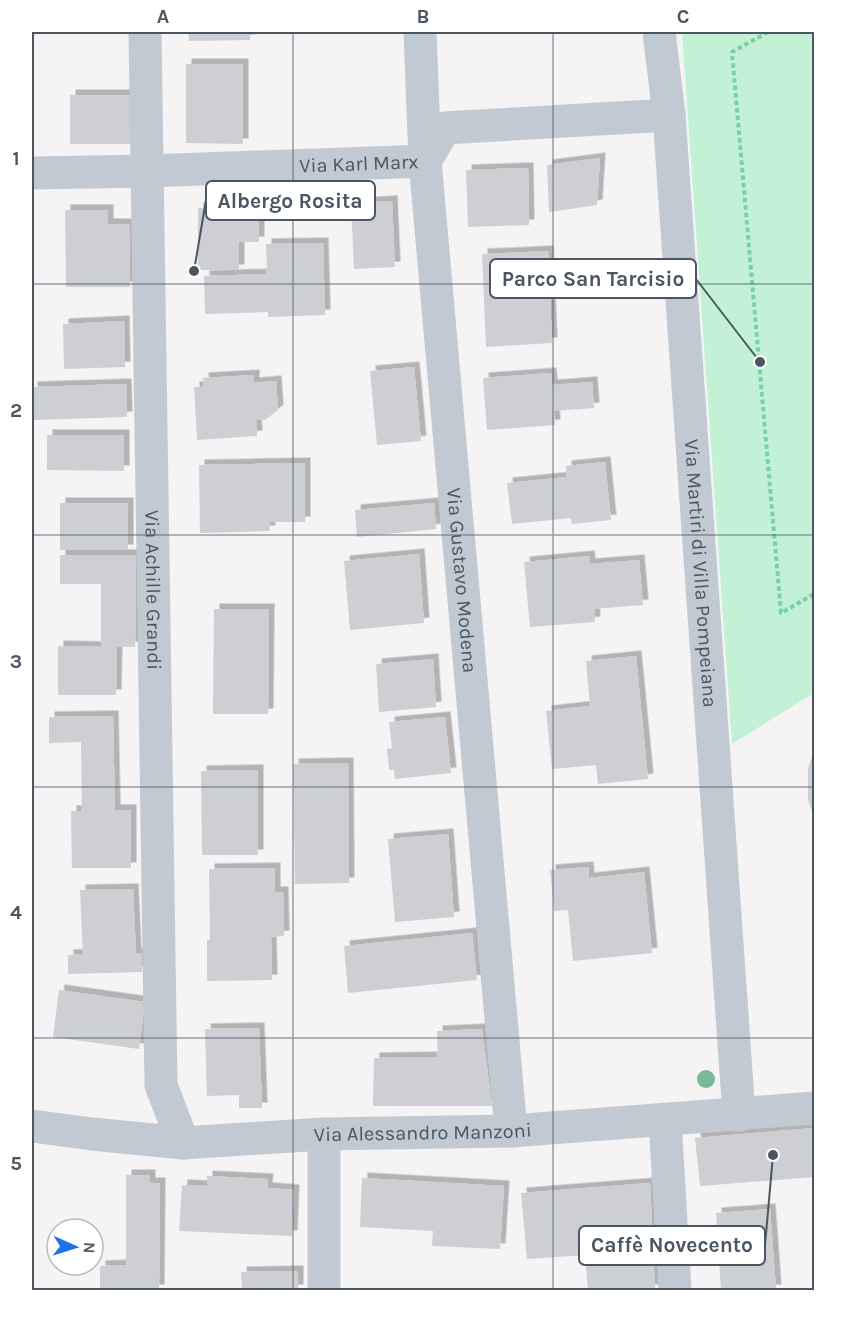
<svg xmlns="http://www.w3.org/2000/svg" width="846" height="1322" viewBox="0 0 846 1322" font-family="Karla,sans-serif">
<defs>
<filter id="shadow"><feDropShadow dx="5.5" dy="-5.5" stdDeviation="0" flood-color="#0004"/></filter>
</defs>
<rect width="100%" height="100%" fill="#f5f3f3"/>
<path fill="#c3f1d5" d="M682,32H814V693L732,744Z"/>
<path fill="#cdcfd5" filter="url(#shadow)" d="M188,32H250V40L189,41Z
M186,64H243V144L186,143Z
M70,95H132V144H70Z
M600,158L597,205L549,212L547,165Z
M528,168L529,225L468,227L466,170Z
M392,201L395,267L354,269L351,203Z
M198,208H259V242H239V270H198Z
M65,210H108V224H129L130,287H66Z
M323,243L325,315L268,317V312L205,314L204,276L267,274L266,244Z
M548,251L552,343L486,347L482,254Z
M124,321L125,367L64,369L63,324Z
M414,367L421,441L377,445L370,371Z
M551,373L552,385L592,382L594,408L554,411L555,425L487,430L483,378Z
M254,375V383L276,381L278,410L265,420L256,419L257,436L197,440L194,387H204L203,378Z
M126,384L127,417L32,420V387Z
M47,435H124V471L47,470Z
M605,462L611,520L572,524L571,518L512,524L507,483L567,477L566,466Z
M305,463V522H269L270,531L200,533L199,465Z
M60,503H128V550H60Z
M434,503L436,529L357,537L355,510Z
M419,554L424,623L350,630L344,561Z
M60,555H136L135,647H117L116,695H58V646L101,647V584H60Z
M589,556L590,564L639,560L643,605L594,609L595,622L530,627L524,562Z
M214,609H269L268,714H213Z
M636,656L648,779L598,784L596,765L552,769L546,711L590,706L586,661Z
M433,659L436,707L379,712L376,664Z
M113,716L115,810H131V868H72L71,811H82L81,742L49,743V717Z
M445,717L451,773L395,779L394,770H389L387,749L392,748L389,722Z
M814,751V817L808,800V769Z
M348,763L349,883L295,884L293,764Z
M258,770V855H202L201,771Z
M448,834L454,917L395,922L388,839Z
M588,867L589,878L644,872L652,953L573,961L568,910L554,911L550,870Z
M275,868V892H283L284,936L271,937L272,980L207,981V940H210L209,869Z
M133,889L136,954L141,953L142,972L68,974V955L83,954L80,890Z
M472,933L477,980L348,993L344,946Z
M59,990L145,1002L139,1049L53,1037Z
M259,1028L262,1108H239V1095L207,1096L205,1029Z
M482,1029L492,1106H373L374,1058L438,1057L437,1031Z
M814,1128V1177L700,1186L695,1138Z
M126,1175H150V1183H160L159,1290H100V1266L126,1265Z
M207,1176L268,1179L267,1188L294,1190L292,1236L179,1231L182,1185L207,1186Z
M362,1178L504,1186L500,1249L432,1246L433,1231L360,1227Z
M650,1183L655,1290H588L585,1255L527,1259L521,1193Z
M770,1209L776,1290H721L716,1213Z
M298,1271V1290H242L241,1272Z"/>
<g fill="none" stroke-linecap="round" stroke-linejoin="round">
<path stroke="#7ad0a6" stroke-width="4" stroke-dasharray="4.5 3" stroke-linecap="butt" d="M768,32L732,52L781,613L814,594"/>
<g stroke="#c1cad2" stroke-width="33">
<path id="s1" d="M145,32L161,1085L183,1143"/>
<path id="s2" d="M420,32L425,161L511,1131"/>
<path id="s3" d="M659,32L669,115L739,1115"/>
<path id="s4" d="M32,173L147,171L425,161L445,128L669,115"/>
<path d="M665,1120L675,1290"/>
<path id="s5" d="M32,1126L92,1134L183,1143L324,1134L511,1131L814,1108"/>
<path d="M324,1290V1134"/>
</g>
</g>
<circle fill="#7bb799" cx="706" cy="1079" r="9"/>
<path fill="none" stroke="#4a5661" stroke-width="1.5" stroke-opacity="0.55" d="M293,32V1290M553,32V1290M32,284H814M32,535H814M32,787H814M32,1038H814"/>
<g text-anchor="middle" stroke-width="6" stroke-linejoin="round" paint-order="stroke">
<g font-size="20" fill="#4a5661" stroke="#fff">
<text dy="7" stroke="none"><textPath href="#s4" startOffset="327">Via Karl Marx</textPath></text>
<text dy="7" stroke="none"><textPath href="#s3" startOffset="543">Via Martiri di Villa Pompeiana</textPath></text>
<text dy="7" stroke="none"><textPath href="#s2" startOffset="550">Via Gustavo Modena</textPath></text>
<text dy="7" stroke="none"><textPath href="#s1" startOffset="558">Via Achille Grandi</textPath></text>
<text dy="7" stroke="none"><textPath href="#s5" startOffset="392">Via Alessandro Manzoni</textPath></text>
</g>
</g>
<path fill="none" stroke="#4a5661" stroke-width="2" d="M194 271L206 200M760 362L696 279M773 1155L765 1245"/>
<g fill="#4a5661" stroke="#fff" stroke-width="2">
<circle cx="194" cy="271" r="6"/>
<circle cx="760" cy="362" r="6"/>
<circle cx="773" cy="1155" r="6"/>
</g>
<g fill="#fff" stroke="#4a5661" stroke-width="2">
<rect x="206" y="181" width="169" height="39" rx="6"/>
<rect x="490" y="259" width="206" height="39" rx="6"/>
<rect x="579" y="1226" width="186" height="39" rx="6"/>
</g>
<g font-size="21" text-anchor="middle" font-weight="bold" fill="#4a5661">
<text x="290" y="208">Albergo Rosita</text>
<text x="593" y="286">Parco San Tarcisio</text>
<text x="672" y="1252">Caffè Novecento</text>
</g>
<rect width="846" height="1322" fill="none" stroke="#ffffff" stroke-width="66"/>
<g transform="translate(75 1247) rotate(93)"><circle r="28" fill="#ffffff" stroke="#b7bbc0" stroke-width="1.5"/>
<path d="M0-4.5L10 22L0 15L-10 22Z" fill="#1a73e8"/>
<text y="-9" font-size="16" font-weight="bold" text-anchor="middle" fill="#4a5661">N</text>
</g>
<rect x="33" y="33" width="780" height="1256" fill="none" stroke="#4a5661" stroke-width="2"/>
<g font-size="20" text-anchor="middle" font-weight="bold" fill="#4a5661">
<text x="163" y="23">A</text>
<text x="423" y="23">B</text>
<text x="683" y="23">C</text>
<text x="16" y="165">1</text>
<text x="16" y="417">2</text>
<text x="16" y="668">3</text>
<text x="16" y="919">4</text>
<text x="16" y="1170">5</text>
</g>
</svg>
